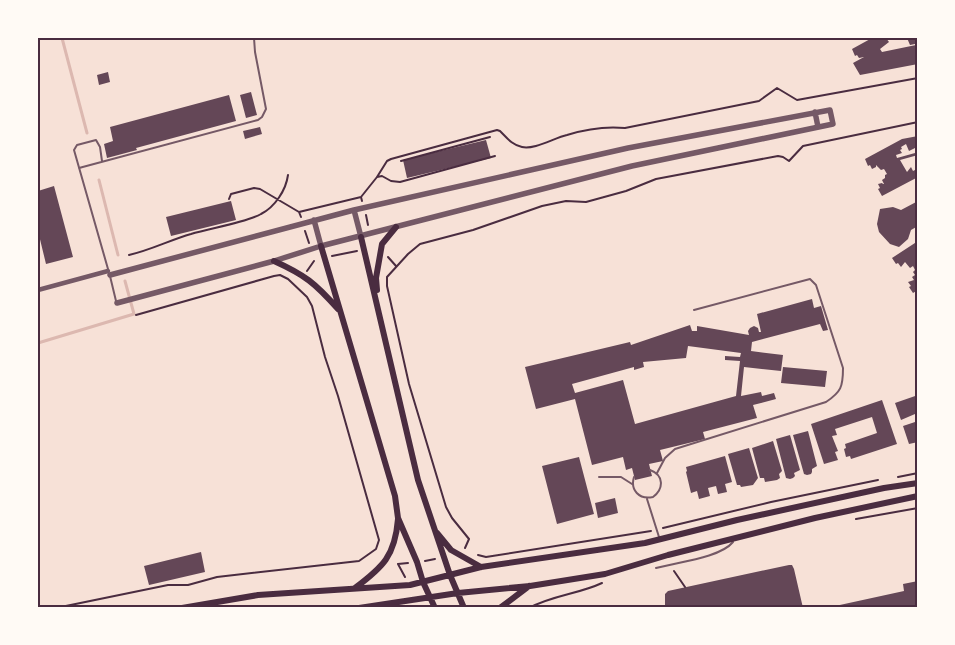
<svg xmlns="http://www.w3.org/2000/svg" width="955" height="645" viewBox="0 0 955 645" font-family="Commissioner,sans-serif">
<rect width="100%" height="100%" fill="#f7e1d7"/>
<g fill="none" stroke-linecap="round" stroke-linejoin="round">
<path stroke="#dcb8b0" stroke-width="3" d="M62,38L87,133
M99,180L118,255
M38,343L134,314L125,281"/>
</g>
<path fill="#644757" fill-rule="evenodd" d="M872,38H886L889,42L880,49L882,52L916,45L915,44L910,45L907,38H918V64L860,75L853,63L864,57L859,58L857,55L855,56L852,49Z
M108,72L110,82L99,85L97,75Z
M251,92L257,115L246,118L240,95Z
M229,95L236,121L136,148L137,150L107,158L104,144L113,141L110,127Z
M260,127L262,134L245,139L243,131Z
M918,136V155L900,160L907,172L911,167L913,171L915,170L918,177L882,196L878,189L880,188L878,184L882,183L883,184H884L882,180L885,178V175L887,174L884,169L881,170L876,165V167L872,169L870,165L868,166L865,159L902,139ZM906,144L909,151L915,148V153L897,158L896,155L902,153L900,150L902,149L901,147Z
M486,140L491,158L407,178L403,160Z
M54,186L73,257L46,264L38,231V191Z
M231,201L236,220L171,236L166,217Z
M918,201V226L911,230L908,239L899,247L890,244L879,232L877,224L880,209L893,207L901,210Z
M918,241V290L913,293L909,287L911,286L908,282L914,280L912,277L915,275L913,272L915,270L913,266L910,268L905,262L901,267L898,263L896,264L892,258Z
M812,299L814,308L821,306L828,330L823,331L820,324L752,342L751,351L783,355L781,371L744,367L741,396L761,392L762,396L774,393L776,399L753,405L757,418L703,432L705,439L660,450L663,461L649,464L652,476L635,480L632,468L626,470L623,457L592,465L575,399L536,409L525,367L630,342L631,345L690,325L692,331H697V326L749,335L748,331L750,328L754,326L758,328L759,332H761L757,314ZM688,346L741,353L740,357L725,356V360L740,361L736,396L635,424L623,380L575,393L572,384L634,367V370L644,367L643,362L686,358Z
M783,367L827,371L825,387L781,383Z
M918,395V419L915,414L901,420L895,403Z
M882,400L897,444L851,459L850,456L846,457L844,449L846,448L845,444L877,433L872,417L835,429L837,435L832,436L838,451L835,452L838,460L824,464L811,424Z
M918,421V442L909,444L903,426Z
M808,431L817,466L812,469V472L811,474L807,475L804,474L793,435Z
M790,435L800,470L794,473L795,476L793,478L790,479L786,478L776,439Z
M773,441L782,471L779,474L780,478L777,480L765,482L764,478H760L752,448Z
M749,448L758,478L753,485L741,487L740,485H737L728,454Z
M725,456L732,482L725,484L727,492L718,494L716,486L708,488L710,496L699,499L697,491L691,493L686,472L687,471L686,467Z
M579,457L594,514L557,524L542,466Z
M615,498L618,513L598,518L595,503Z
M201,552L205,572L149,585L144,566Z
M789,565H792L794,569L803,608H665V594L668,591Z
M918,581V608H826L904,591L903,584Z"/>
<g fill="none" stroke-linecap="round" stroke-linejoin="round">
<path stroke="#4a2c40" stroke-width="2" d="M401,161L490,137
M377,177L382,176L391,181L400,182L495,156
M361,197L377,177L387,161L391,159L497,130L500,131C507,138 512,145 522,147C534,150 554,138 567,135C586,129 604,126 625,128L759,101L777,88L797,100L918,78
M229,199L231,194L254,188L260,189L299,212
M366,215L368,225
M301,217L299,212L361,197L362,201
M305,231L309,243
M129,255C151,250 170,240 191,234C210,228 245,223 261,214C275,207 286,190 288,175
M332,256L357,251
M388,257L396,266
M307,271L314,261
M898,477L918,473
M856,519L918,508
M663,528L771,502L878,480
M465,548L469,539L452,518L446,507L409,384L387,286V277L408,254L420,244L473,230L542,206L566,201L586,202L626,191L656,179L778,156L783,157L789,161L803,146L918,122
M478,555L486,557L651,531
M425,561L435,559
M674,571L685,587
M405,577L398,564L408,563
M56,608L168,585H188L217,577L359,561L376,549L379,540L338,396L325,357L312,306L307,297L288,279L280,275L274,276L136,315
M529,608C553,595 579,594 602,583"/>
<path stroke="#755966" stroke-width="2" d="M102,161L100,147L96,140L77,145L74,150L108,269
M79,168L258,120L262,117L266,109L255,52L254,38
M110,276L116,301
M657,473L665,458L675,449L826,402C841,392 843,387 843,368L816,285L810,279L694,310
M599,477H621L632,484
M634,477C630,490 639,500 653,497C664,489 664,475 650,470
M647,499L659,537
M656,568C677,562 720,558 733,542"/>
<path stroke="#755966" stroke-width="4.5" d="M38,290L108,271"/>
<path stroke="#755966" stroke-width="5.5" d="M815,112L818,127
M354,210L361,237
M314,220L321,246
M110,275L354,210L628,148L830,110L833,124L632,166L321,246L274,261L117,303"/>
<path stroke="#4a2c40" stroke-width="6" d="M361,237L418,480L450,575L464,608
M321,246L395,496L398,518L417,562L423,582L435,608
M274,261C305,275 315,283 338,309
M377,290L376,278L382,244L396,227
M437,533L451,550L481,567
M355,588C383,567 395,556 398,519
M182,608L258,595L410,585L481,567L645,543L737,520L884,488L918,483
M359,608L458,593L530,586L605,574L668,555L815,518L918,496
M500,608L529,586"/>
</g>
<rect width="955" height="645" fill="none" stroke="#fffaf5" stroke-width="78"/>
<rect x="39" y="39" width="877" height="567" fill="none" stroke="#4a2c40" stroke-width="2"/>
</svg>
